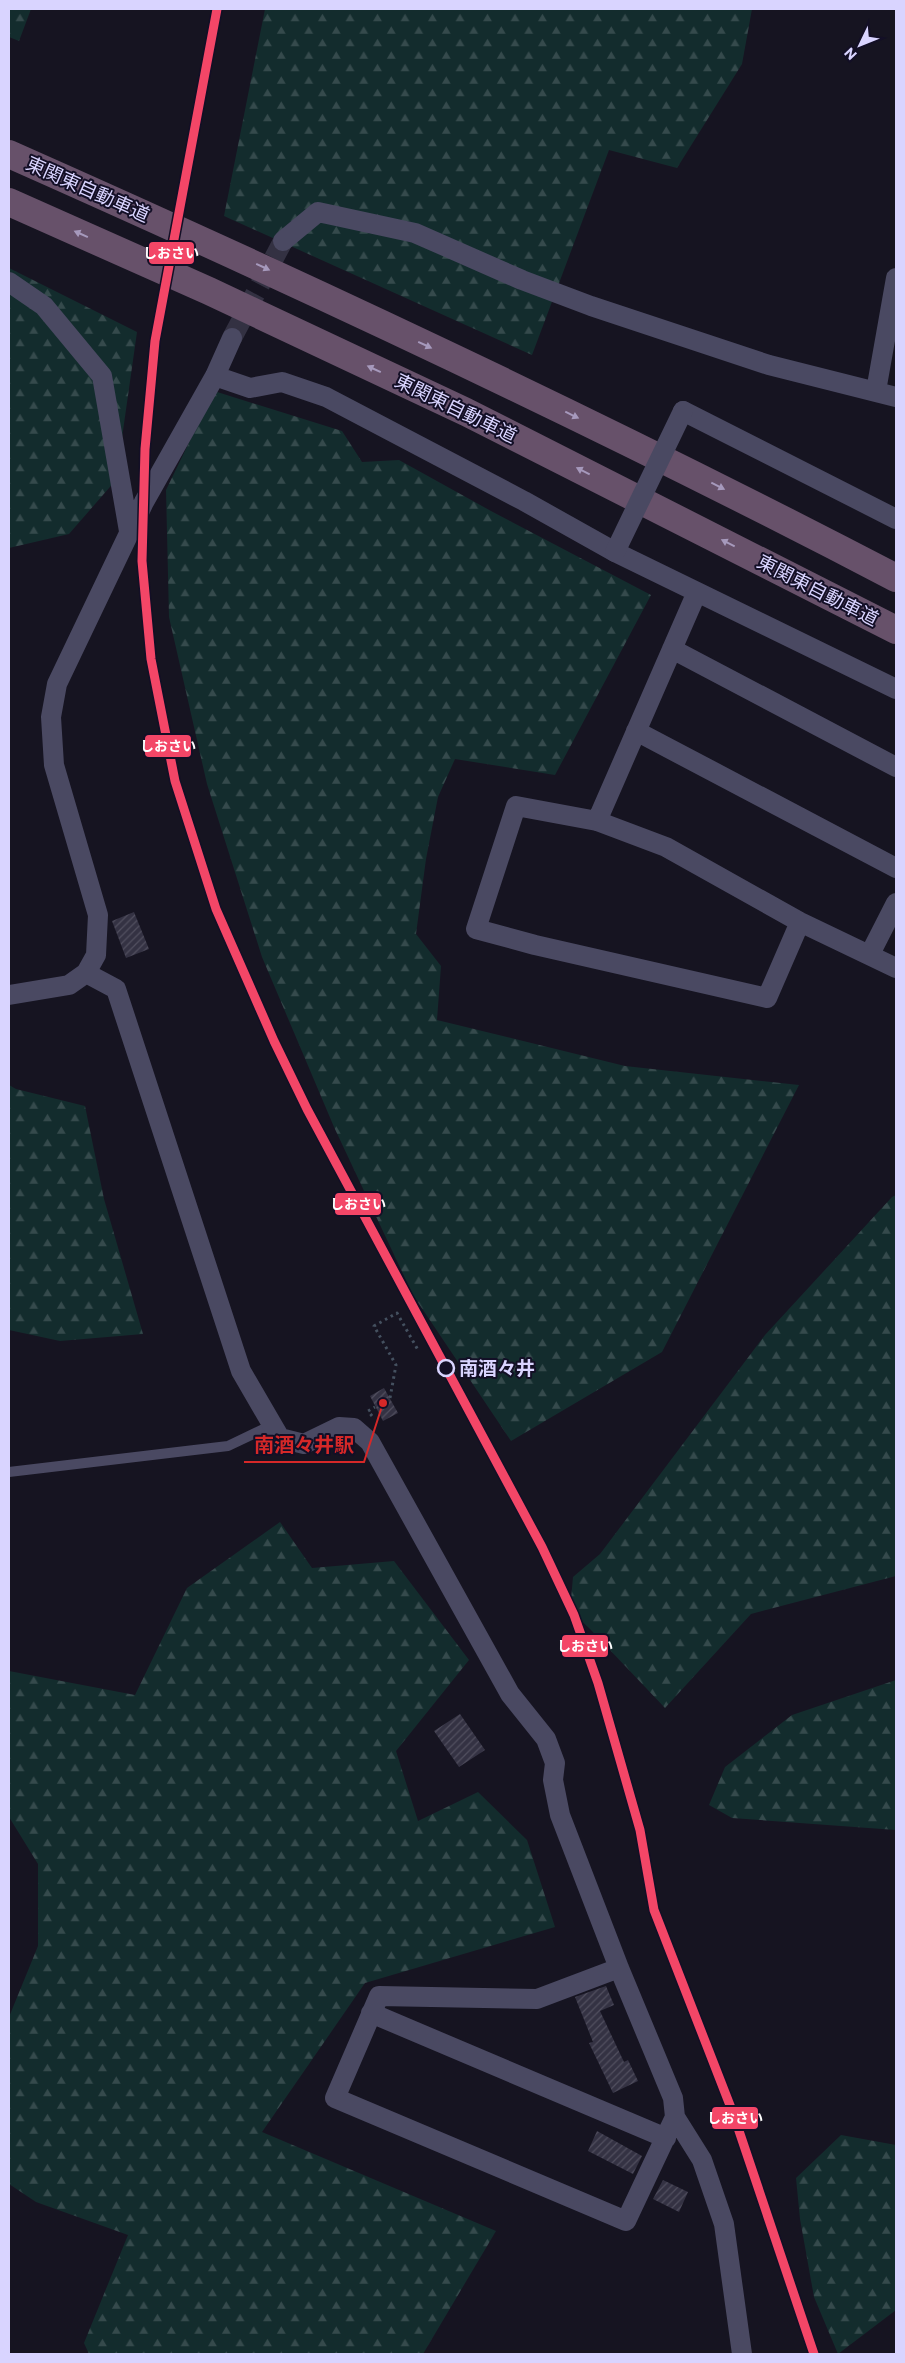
<svg xmlns="http://www.w3.org/2000/svg" width="905" height="2363" viewBox="0 0 905 2363" font-family="Commissioner,'Noto Sans JP',sans-serif">
<defs>
<pattern id="forest-firs" width="22" height="20" patternUnits="userSpaceOnUse" patternTransform="scale(1.25)"><rect width="22" height="20" fill="#132c2d"/><path d="M5 1l3.5 6h-7zM16 11l3.5 6h-7z" fill="#354a4c"/></pattern>
<pattern id="building-hatch" width="6" height="6" patternUnits="userSpaceOnUse" patternTransform="scale(1.25)"><rect width="6" height="6" fill="#343243"/><path d="M-1 1l2-2M0 6l6-6M5 7l2-2" fill="none" stroke="#514f5f"/></pattern>
</defs>
<rect width="100%" height="100%" fill="#161421"/>
<path fill="url(#forest-firs)" d="M9,9H31L19,41L9,37Z
M265,9H752L742,64L677,168L609,150L532,355L224,216Z
M9,268L137,332L116,480L69,534L9,548Z
M214,391L342,431L362,462L399,460L491,511L651,595L555,775L455,759L438,797L426,859L416,934L441,966L437,1020L625,1066L799,1085L662,1352L511,1441L413,1295L334,1127L262,957L207,784L169,617L166,490Z
M9,1085L16,1089L85,1106L104,1199L143,1334L60,1341L9,1330Z
M896,1195V1576L751,1614L665,1708L590,1629L570,1610L573,1577L600,1554L765,1335L892,1197Z
M280,1522L312,1568L394,1561L469,1660L396,1751L418,1821L478,1792L527,1840L555,1927L365,1983L262,2132L496,2231L423,2354H89L84,2343L128,2235L36,2202L9,2184V2017L38,1946V1864L9,1817V1671L135,1695L187,1588Z
M896,1680V1830L732,1818L709,1805L725,1767L792,1715Z
M841,2135L896,2145V2310L838,2354L814,2297L800,2219L796,2178Z"/>
<path fill="url(#building-hatch)" d="M134,912L149,949L126,958L112,921Z
M384,1388L398,1413L383,1421L370,1396Z
M460,1714L485,1750L459,1767L434,1731Z
M606,1986L614,2005L600,2011L624,2062L628,2060L638,2081L613,2093L589,2043L593,2042L575,1997Z
M597,2131L642,2156L633,2174L588,2151Z
M663,2180L688,2192L679,2212L653,2199Z"/>
<g fill="none" stroke-linecap="round" stroke-linejoin="round">
<path stroke="#333142" stroke-width="20" stroke-dasharray="20 10" stroke-linecap="butt" d="M232,338L283,241"/>
<path stroke="#44505f" stroke-width="3" stroke-dasharray="2.5 4" stroke-linecap="butt" d="M390,1398L396,1365L374,1326L397,1313L418,1350
M372,1416L368,1411L375,1407"/>
<path stroke="#4a4962" stroke-width="10" d="M9,1472L228,1446L272,1425"/>
<path stroke="#4a4962" stroke-width="20" d="M283,241L318,212L415,233L522,280L591,306L769,365L896,397
M9,282L44,306L102,376L129,531
M215,376L250,388L282,382L326,397L524,501L615,552L896,689
M876,391L896,278
M683,411L896,519
M672,649L896,767
M636,731L896,868
M597,821L697,592
M800,922L767,998L535,945L476,929L516,806L597,821L666,847L800,922L896,968
M870,954L896,903
M86,973L116,989L241,1371L280,1438L304,1444L339,1427L354,1428L370,1442L510,1694L546,1739L555,1763L553,1780L560,1815L619,1968L673,2098L675,2117L702,2160L724,2224L742,2354
M9,995L69,985L86,973L96,955L98,915L54,765L51,717L57,684L144,502L215,376L232,338
M619,1968L537,1999L379,1996L335,2098L626,2221L675,2117
M371,2013L666,2138"/>
<path stroke="#67516a" stroke-width="28" d="M9,154C309,287 605,426 896,578
M9,202L209,291L466,412L896,630"/>
<path stroke="#4a4962" stroke-width="20" d="M615,552L683,411"/>
<g stroke="#130f26" stroke-width="12">
<path id="rail-1" d="M217,9L155,341L145,449L142,561L151,659L175,781L216,909L274,1041L307,1109L542,1547L574,1615L598,1683L640,1830L654,1910L733,2113L814,2354"/>
</g>
<use href="#rail-1" stroke="#f34667" stroke-width="9"/>
</g>
<defs><path id="oneway-solid" d="M-6-.8H1V-3.2L6.5 0L1 3.2V.8H-6Z" transform="scale(1.25)"/></defs>
<g fill="#a699bc">
<use href="#oneway-solid" transform="translate(81 234) rotate(-156)"/>
<use href="#oneway-solid" transform="translate(263 267) rotate(25)"/>
<use href="#oneway-solid" transform="translate(425 345) rotate(25)"/>
<use href="#oneway-solid" transform="translate(374 369) rotate(-155)"/>
<use href="#oneway-solid" transform="translate(572 415) rotate(26)"/>
<use href="#oneway-solid" transform="translate(583 471) rotate(-153)"/>
<use href="#oneway-solid" transform="translate(718 486) rotate(27)"/>
<use href="#oneway-solid" transform="translate(728 543) rotate(-153)"/>
</g>
<circle fill="#130f26" stroke="#d9d4ff" stroke-width="2.5" cx="446" cy="1368" r="8"/>
<g text-anchor="middle" stroke-width="4" stroke-linejoin="round" paint-order="stroke">
<g font-size="19" fill="#d9d4ff" stroke="#130f26">
<text transform="translate(88 189) rotate(24)" y="7">東関東自動車道</text>
<text transform="translate(456 408) rotate(26)" y="7">東関東自動車道</text>
<text transform="translate(818 590) rotate(27)" y="7">東関東自動車道</text>
</g>
<g font-size="19" font-weight="bold" fill="#d9d4ff" stroke="#130f26" text-anchor="start">
<text x="459" y="1375">南酒々井</text>
</g>
</g>
<path fill="none" stroke="#d62828" stroke-width="2" d="M383 1403L364 1462H244"/>
<circle fill="#d62828" stroke="#130f26" stroke-width="2" cx="383" cy="1403" r="5"/>
<g font-size="20" text-anchor="middle" font-weight="bold" fill="#d62828" stroke="#130f26" stroke-width="4" stroke-linejoin="round" paint-order="stroke">
<text x="304" y="1452">南酒々井駅</text>
</g>
<g stroke="#130f26" stroke-width="2">
<rect x="148" y="241" width="47" height="24" rx="5" fill="#f34667"/>
<rect x="144" y="734" width="48" height="24" rx="5" fill="#f34667"/>
<rect x="334" y="1192" width="48" height="24" rx="5" fill="#f34667"/>
<rect x="561" y="1634" width="48" height="24" rx="5" fill="#f34667"/>
<rect x="711" y="2106" width="48" height="24" rx="5" fill="#f34667"/>
</g>
<g font-size="14" text-anchor="middle" font-weight="bold" fill="#fff">
<text x="171" y="258">しおさい</text>
<text x="168" y="751">しおさい</text>
<text x="358" y="1209">しおさい</text>
<text x="585" y="1651">しおさい</text>
<text x="735" y="2123">しおさい</text>
</g>
<rect width="905" height="2363" fill="none" stroke="#d9d4ff" stroke-width="20"/>
<g transform="translate(860 45) rotate(227)" stroke="#130f26" stroke-width="4" paint-order="stroke">
<path d="M0-4L9 19L0 12L-9 19Z" fill="#d9d4ff"/>
<text y="-8" font-size="14" font-weight="bold" text-anchor="middle" fill="#d9d4ff">N</text>
</g>
</svg>
